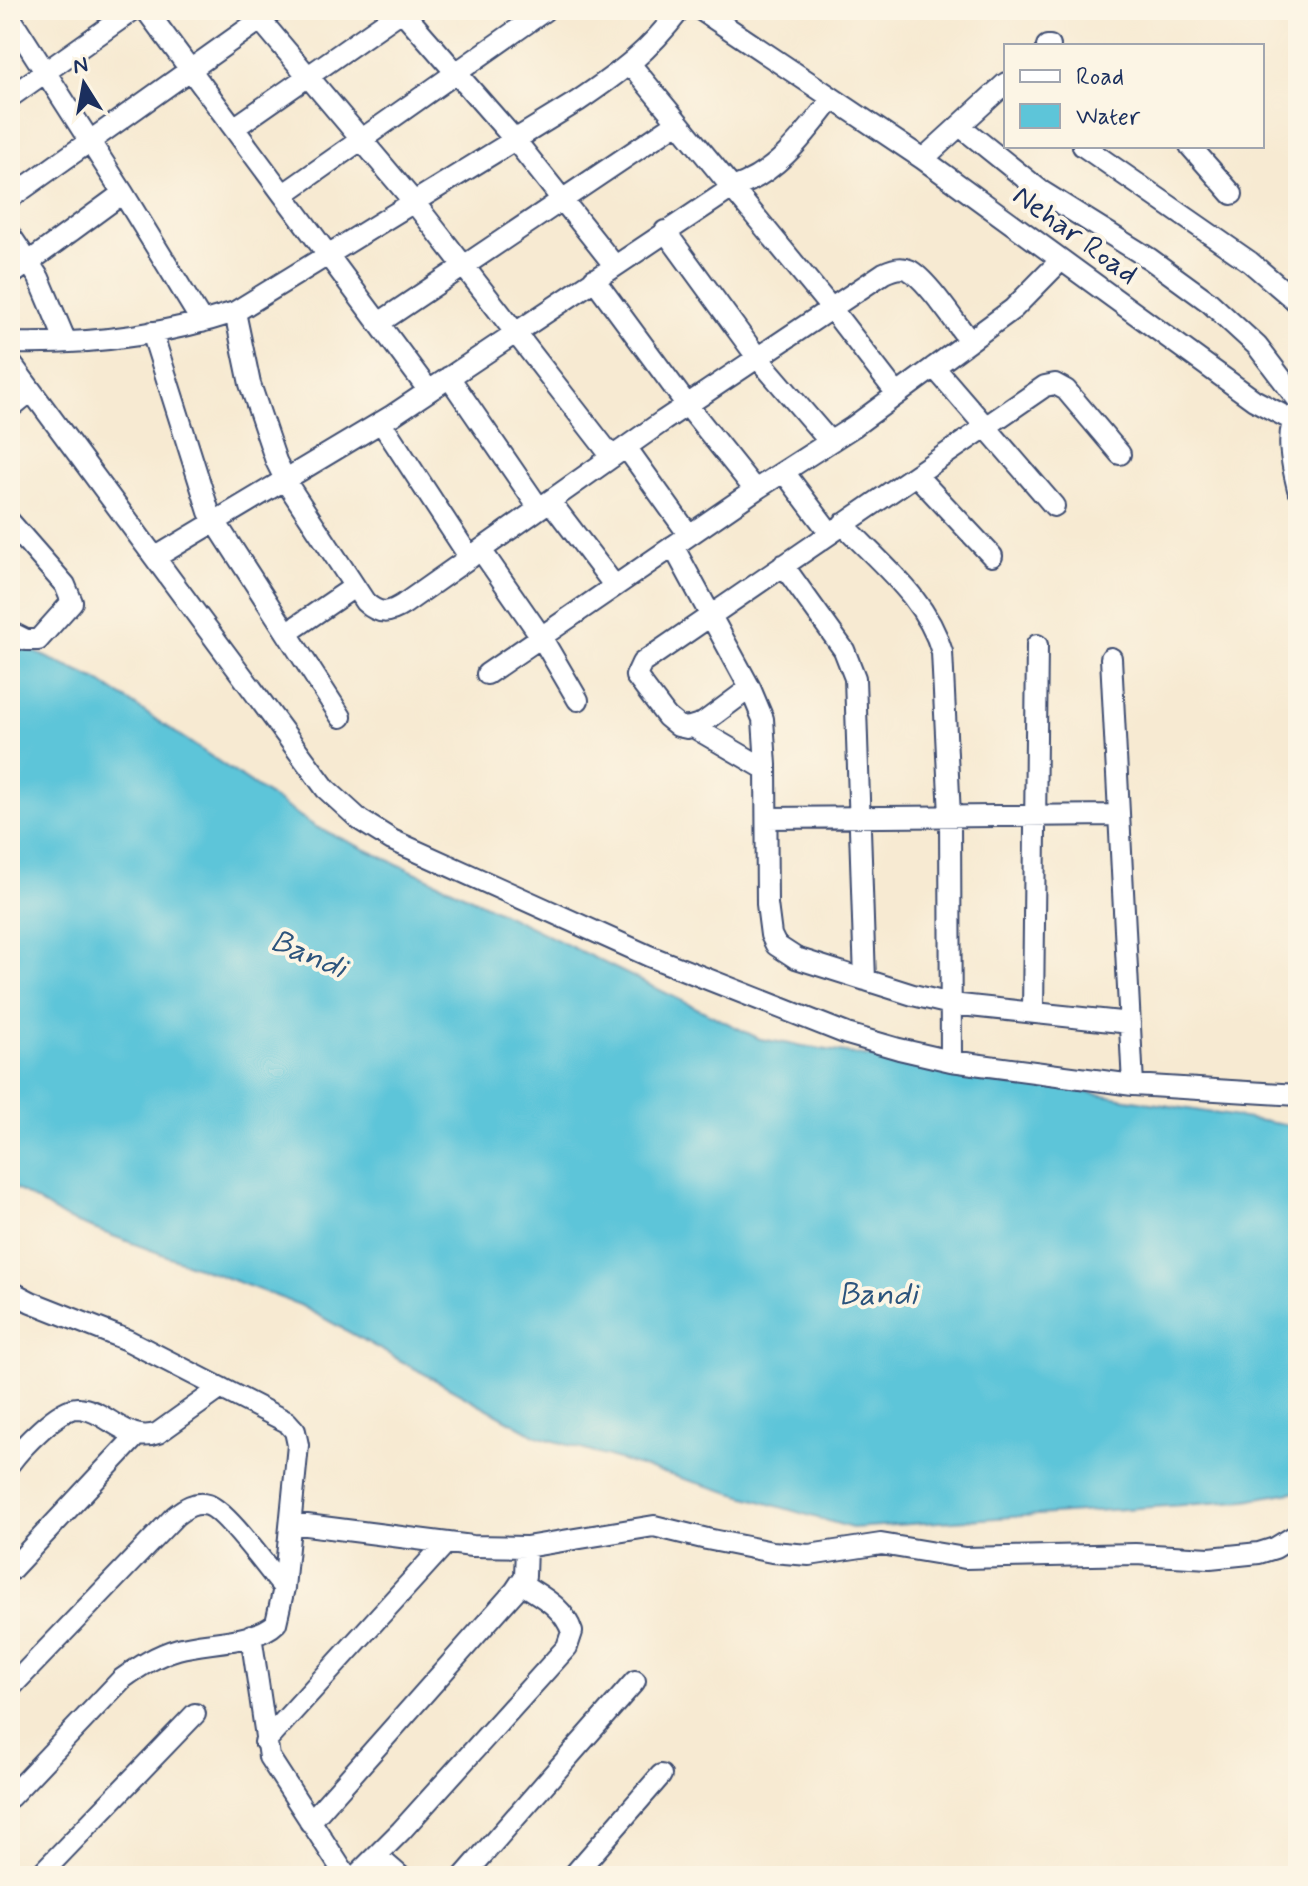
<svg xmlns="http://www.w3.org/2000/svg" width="1308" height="1886" viewBox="0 0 1308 1886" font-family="Mynerve,sans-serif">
<rect width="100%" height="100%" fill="#fcf5e5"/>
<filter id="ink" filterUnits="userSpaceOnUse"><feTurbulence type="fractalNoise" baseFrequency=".0125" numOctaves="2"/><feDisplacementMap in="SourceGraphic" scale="16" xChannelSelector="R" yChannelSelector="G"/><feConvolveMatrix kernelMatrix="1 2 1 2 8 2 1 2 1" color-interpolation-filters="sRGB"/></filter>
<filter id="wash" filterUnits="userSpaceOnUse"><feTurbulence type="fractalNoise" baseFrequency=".006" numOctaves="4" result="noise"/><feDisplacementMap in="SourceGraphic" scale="32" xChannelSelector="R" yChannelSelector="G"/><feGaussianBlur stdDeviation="1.8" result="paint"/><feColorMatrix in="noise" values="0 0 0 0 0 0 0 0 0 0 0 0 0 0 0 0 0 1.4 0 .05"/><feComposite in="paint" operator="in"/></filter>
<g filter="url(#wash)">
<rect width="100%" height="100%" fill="#f7ead2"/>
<path fill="#5dc5d9" stroke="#3c7a9c" stroke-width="2" d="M10,641L97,680L316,827L463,894L760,1039L1298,1127V1491L1240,1501L852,1528L537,1436L300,1305L67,1219L10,1185Z"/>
</g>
<g filter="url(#ink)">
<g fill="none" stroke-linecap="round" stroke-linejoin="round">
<g stroke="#3c4b6f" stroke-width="24">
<path id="minor" d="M146,10L429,391
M252,10L414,202L612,457
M701,10L923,159L1254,400L1298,423
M402,11L515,140L614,265
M10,17L123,193L202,322
M1047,46H1050
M631,65L830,307L897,394
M10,97L133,10
M960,126L1041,191L1150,259L1209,302L1257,346L1298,400
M234,128L403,10
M1083,146L1250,262L1298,303
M1190,146L1232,194
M923,159L1006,83
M284,194L544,11
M10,198L274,10
M665,231L757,357L830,442
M10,235L39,278L66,342
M10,276L123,193
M594,279L687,405L755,490
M235,312L250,384L276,461L288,485L365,602C379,615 389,614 404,604L663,421L884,273C892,269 901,266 909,270C927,279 956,324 969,340
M379,323L678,122
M152,332L209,512L341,717
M10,343C85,345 164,335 235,312L578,101C622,71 647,53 680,10
M10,362L326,789L360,820L392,840L649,956L847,1034L899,1049L951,1061L1133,1085L1298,1095
M934,367L1054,506
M449,377L539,508
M10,408L31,391
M1298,411C1284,433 1292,465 1298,489
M381,422L470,558
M626,447L689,535
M784,472L830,533
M916,475L992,556
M550,501L614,585
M10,522L65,585L72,602L38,640H26L10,632
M843,524C880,563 927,599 942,652L950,816L951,1061
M673,546L750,688L763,719L766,765L767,904L771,935L776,945L796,958L913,995L951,1004L1130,1023
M481,550L540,635L578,700
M156,557L393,415L732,188C776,175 806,133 832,99
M783,565L844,650L855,678L865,980
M287,633L354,587
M1111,658L1133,1085
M487,674L755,490L853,427L1013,309L1061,260
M750,688L703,723L687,728L678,726L667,717L636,676L642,663L1045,386L1055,384L1066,390L1120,454
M695,728L760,766L766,765
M767,818L1119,815
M1033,1013L1037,645
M10,1291L31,1302L127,1340L287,1422L295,1431L298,1445L284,1588L276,1623C256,1643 206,1641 178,1649C157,1655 140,1666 122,1679L10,1797
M10,1463C21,1448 59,1408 77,1408C107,1409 127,1445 158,1433L221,1388
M291,1523L472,1546L526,1547L654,1526L707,1539L772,1552L809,1555L881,1544L965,1558L1135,1554L1210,1558L1259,1553L1275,1548L1298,1534
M10,1571L137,1435
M251,1635L269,1757L346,1876
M10,1688L175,1516C185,1508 195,1501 208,1505C227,1511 269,1571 284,1588
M265,1742L446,1543
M310,1822L515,1591L525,1576L526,1547
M377,1856L400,1876
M39,1876L195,1714
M356,1876L401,1831L567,1647L572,1632C564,1607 542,1597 521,1583
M464,1876L635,1681
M573,1876L661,1775"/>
</g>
<use href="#minor" stroke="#fff" stroke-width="20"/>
</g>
</g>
<g text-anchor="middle" stroke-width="8" stroke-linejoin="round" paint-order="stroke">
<g font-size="30" fill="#1b2f5e" stroke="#fcf5e5">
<text transform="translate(1076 234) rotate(36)" y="10">Nehar Road</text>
</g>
<g font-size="32" font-style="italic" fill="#2c547d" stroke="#fcf5e5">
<text transform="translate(309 953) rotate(23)" y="11">Bandi</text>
<text x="878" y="1304">Bandi</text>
</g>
</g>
<rect width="1308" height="1886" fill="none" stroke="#fcf5e5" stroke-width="40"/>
<rect x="1004" y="44" width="260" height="104" fill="#fcf5e5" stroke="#a2a6af" stroke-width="2"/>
<rect x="1020" y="70" width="40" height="12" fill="#ffffff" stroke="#a2a6af" stroke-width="2"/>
<text x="1076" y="84" font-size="24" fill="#1b2f5e">Road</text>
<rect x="1020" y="104" width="40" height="24" fill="#5dc5d9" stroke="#a2a6af" stroke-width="2"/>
<text x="1076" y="124" font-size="24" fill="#1b2f5e">Water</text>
<g transform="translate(84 84) rotate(349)" stroke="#fcf5e5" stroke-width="6" paint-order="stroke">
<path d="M0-6L14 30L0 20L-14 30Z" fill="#1b2f5e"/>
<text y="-12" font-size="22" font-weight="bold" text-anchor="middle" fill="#1b2f5e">N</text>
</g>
</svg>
